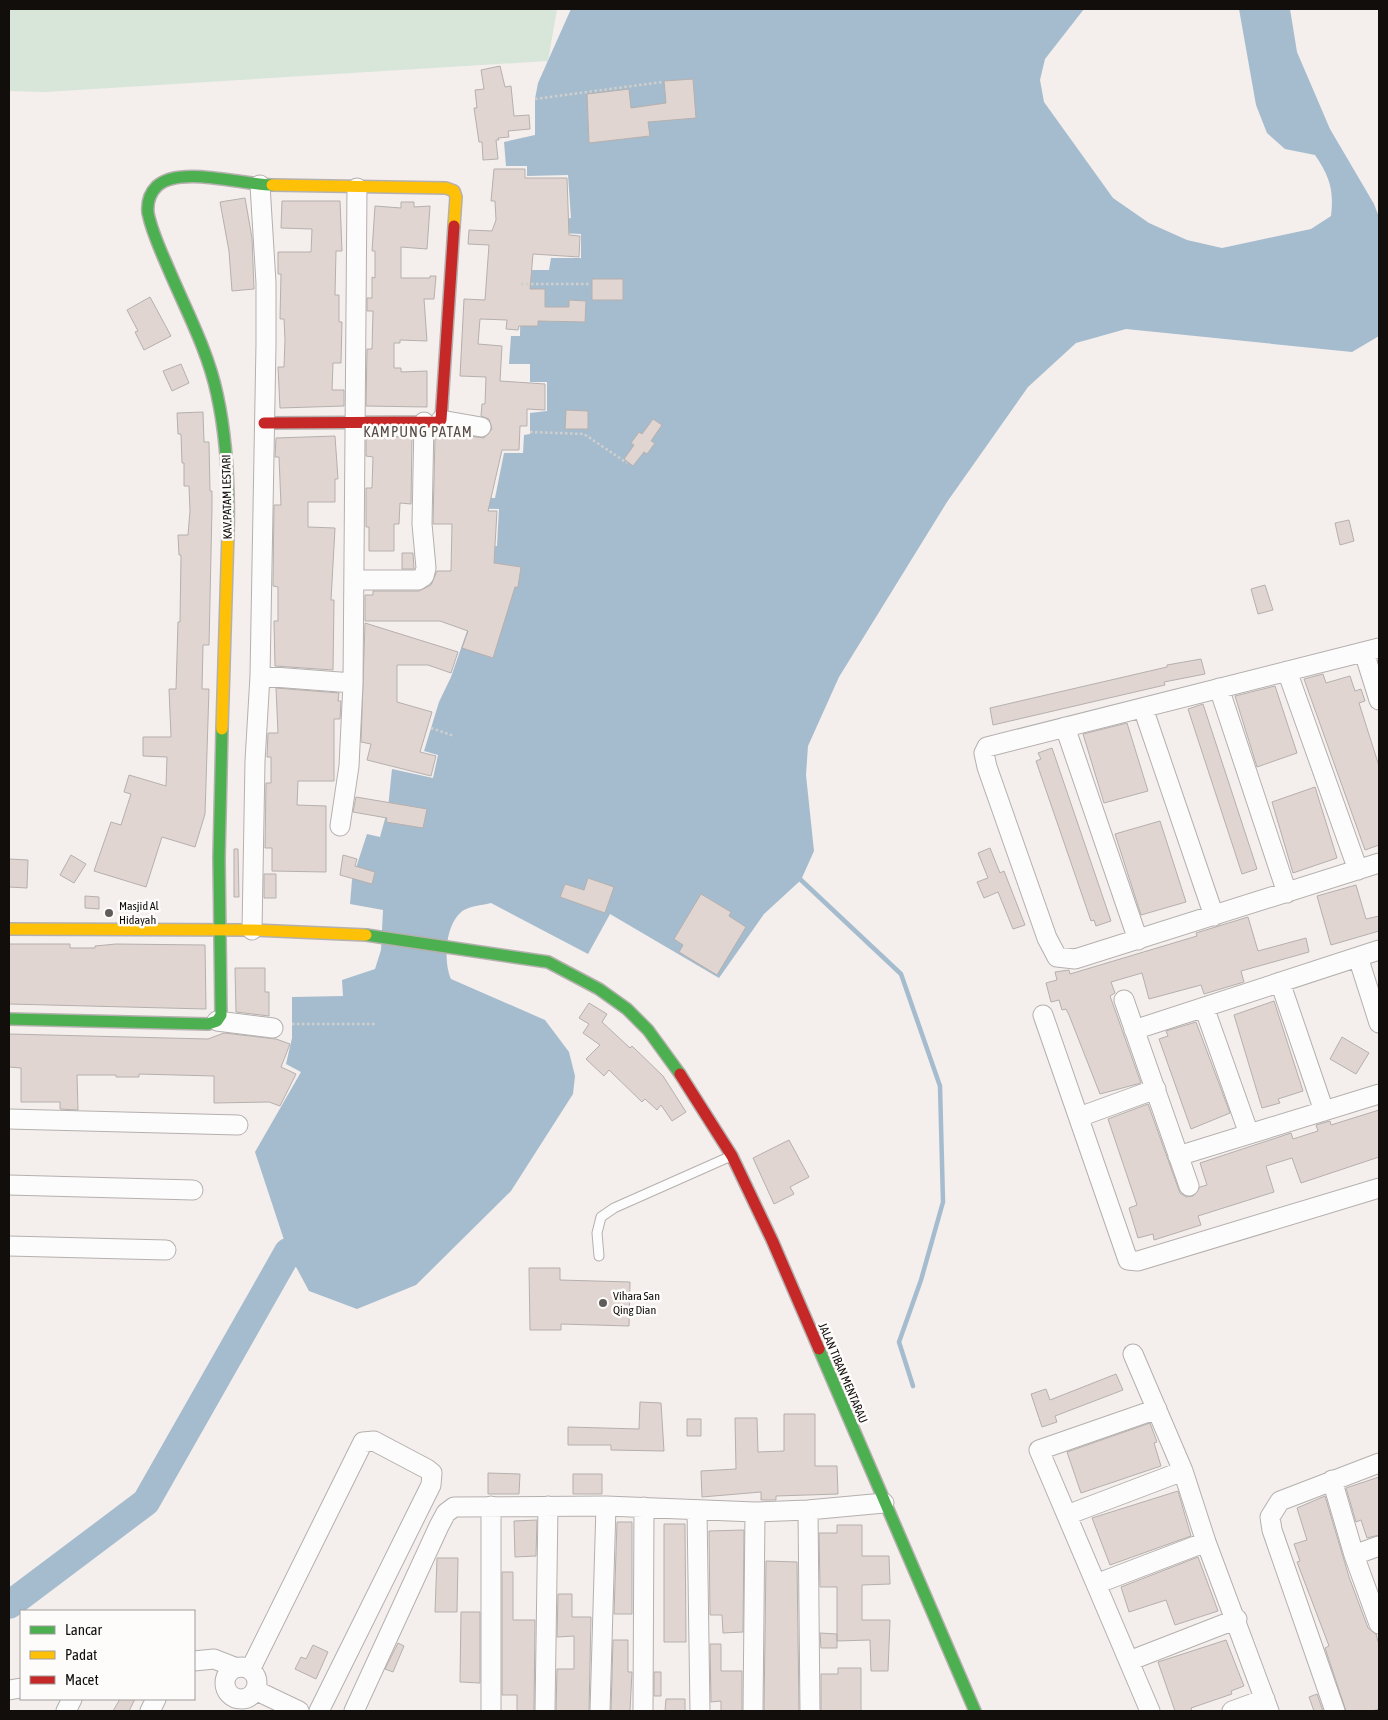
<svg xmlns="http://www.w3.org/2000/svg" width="1388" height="1720" viewBox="0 0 1388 1720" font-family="'Asap Condensed',sans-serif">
<rect width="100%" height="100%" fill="#f4eeec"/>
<path fill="#d7e6d9" d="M9,9H557L548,61L45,92L9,91Z"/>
<path fill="#a5bcce" d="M571,9H1084L1045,59L1040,80L1044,102L1113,198L1149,223L1187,240L1222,248L1311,229L1331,216C1334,190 1330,177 1315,155L1285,149L1267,133L1256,105L1239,9H1290L1297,52L1330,129L1374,204L1379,217V336L1352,352L1126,329L1076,343L1028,387L947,502L839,677L808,746L806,775L814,851L801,880L764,914L719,978L610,914L588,954L491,903C483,905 471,906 464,910C445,922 443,961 451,979L545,1020L569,1052L575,1076L573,1094L511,1191L416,1285L357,1309L309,1291L288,1252L255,1152L301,1072L286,1064L292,1038V997L343,996L342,980L375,969L381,950L383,910L350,904L352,880L367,834L380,837L388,808L392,769L433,778L438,755L424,751L439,702L451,677L474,611L484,547L497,546L499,509L457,508L458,498H495L504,453H523L524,435L530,434V413L547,411V382H530V364H509L511,336H520L521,270H549L551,258H581V234L560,233L559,220L571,218L568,175L527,176V166H506L504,142L535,135V99L538,83Z"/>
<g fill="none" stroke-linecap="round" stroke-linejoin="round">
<path stroke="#a5bcce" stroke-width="4.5" d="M801,880L901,974L940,1086L943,1202L921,1280L899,1342L913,1386"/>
<path stroke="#a5bcce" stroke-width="28" d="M9,1605L146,1502L288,1252"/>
</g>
<path fill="#e0d5d0" stroke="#b5b0af" d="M500,66L505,87L511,86L514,116L529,115L530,129L508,131L509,137L498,138L499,140H496L498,159L483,160L482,142H479L474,108H477L475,90L484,89L481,70Z
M693,79L696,118L648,122L650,136L589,143L587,94L629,89L631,108L666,103L664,81Z
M494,169H525V178H567L569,235L580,236L579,257L533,254L530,289H545V307H569V300L586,301L585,322L538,321V326H519L518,330L506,329L507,320L480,319L478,344L502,346L500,381L545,384V410L527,409V426H520L519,450H502L488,511H497L494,563L521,567L518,587H515L493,658L462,648L468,631L440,621H365V595H373V591H419L431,585L437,571H451L452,524H433L435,437L449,433L484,438L492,429L489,419L481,416L482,404H485L486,377L460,376L464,299L485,300L489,245L468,244L469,230L492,231L496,220L495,201H491Z
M245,198L252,238L254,289L232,291L229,251L220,202Z
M282,201H340L342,251H336L335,295H339V322H342L341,363H333L332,390H344V406L280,408L278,367H284L285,340L284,319H280L281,274H278V252H311L312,229L281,228Z
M401,202H414V207L430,206L427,249L401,247V278H430V276H436L434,299H424L427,341L400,340V343H394V368H401V372L427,371V407L366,406L367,349H372L373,311H367V298H372V277L375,278V251H372L375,206L401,208Z
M592,279H623V300H592Z
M150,297L171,336L144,350L135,332L138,331L127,310Z
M181,364L189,383L172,391L163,371Z
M566,410L588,411V429H565Z
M203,412L204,442H209V444L210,491H212V508L209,645H203L202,689H209L205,814L195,847L162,837L146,887L94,871L111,822L121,825L131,794L124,792L129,775L166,786L167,757L143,756V737H171L169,689H176L178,622H180L181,555H179L178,535H188L190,511L189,486H184V463H182L181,434H178L177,413Z
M653,419L662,425L651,441L655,443L647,454L644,452L633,466L624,459L634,445L631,443L639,432L642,434Z
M335,436L338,479H335V502H308V527L335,528L331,600H334L333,670L275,666L274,621H278V587L273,586L274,505H281L279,457H275L276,438Z
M366,436L412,437L411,504L400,503L399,524H394V551H369V527H366V488H372L373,457L366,456Z
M1349,520L1354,541L1340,545L1335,523Z
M402,553H413L414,569H402Z
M1265,585L1273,610L1258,614L1251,589Z
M365,623L458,652L451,673L428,665H397V702L432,712L420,752L436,756L431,776L367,760L371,744L361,742Z
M1201,659L1205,674L1164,682L1165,685L993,725L990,708L1167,667V665Z
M1323,674L1326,683L1350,676L1355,691L1361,689L1365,701L1359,703L1379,766V845L1365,850L1304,679Z
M1275,686L1297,753L1257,767L1235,696Z
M276,688L339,693L338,701H341L340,719H334V781H298L297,805L326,806V872L272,871V848H265L266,783H271V757H267L268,733H278Z
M1203,704L1257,869L1242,874L1188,709Z
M1127,723L1148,791L1104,803L1083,734Z
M1052,748L1111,921L1096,926L1094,920L1091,921L1036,761L1041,759L1038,753Z
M1315,787L1337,858L1293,873L1272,802Z
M356,797L427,809L423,828L386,822L387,818L353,812Z
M1160,821L1186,902L1141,915L1115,834Z
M990,848L1000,873L1004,871L1025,925L1013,929L998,892L984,898L977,882L988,878L978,853Z
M234,849H238L239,897H234Z
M71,855L86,864L74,883L60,875Z
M343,855L357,859L355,866L375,872L372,884L340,875Z
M9,859L28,860L27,888L9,887Z
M264,874H276V898H264Z
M588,878L614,887L605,913L560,897L565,884L584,890Z
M1356,885L1366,919L1379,916V931L1331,945L1317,896Z
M701,894L731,912L729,916L746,927L717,975L679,952L683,945L674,939Z
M85,896L99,897V909L85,908Z
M1248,917L1258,951L1306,938L1309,952L1241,971L1244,982L1204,994L1201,985L1149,999L1142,973L1111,982L1115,993L1110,996L1141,1083L1100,1094L1069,1015L1066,1009L1062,1010L1059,1000L1051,1002L1046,983L1057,980L1055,972L1069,970L1070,974L1197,936L1196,933Z
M9,944H70V948H95V946L116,944L205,945L206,1009L9,1004Z
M235,968H265V992H269V1016L236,1012Z
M1274,1001L1303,1091L1278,1099L1280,1103L1262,1108L1234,1015Z
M589,1003L607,1014L602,1022L630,1048L632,1046L663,1076L686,1112L672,1121L661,1105L657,1110L645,1099L642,1102L609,1070L604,1076L586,1059L600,1045L583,1033L589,1024L579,1018Z
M1196,1022L1230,1113L1191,1129L1159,1039L1168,1036L1166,1031Z
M224,1033L276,1039L290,1044L281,1067L296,1074L280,1106L269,1102L214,1103V1076L139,1074V1077H116V1075H77L78,1110L60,1109V1102H21V1068L9,1067V1034L208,1039Z
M1342,1037L1369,1053L1356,1074L1330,1059Z
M1148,1104L1180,1193L1186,1197L1193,1196L1200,1187L1207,1185L1200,1163L1291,1133L1293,1139L1318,1131L1316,1125L1330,1121L1331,1125L1379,1110V1157L1301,1183L1292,1158L1266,1166L1274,1192L1198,1216L1201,1225L1154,1240L1153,1234L1138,1238L1129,1208L1137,1205L1108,1119Z
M789,1140L809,1177L790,1187L794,1194L774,1204L753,1158Z
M529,1268H560V1280L630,1282L629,1326L561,1324V1330H530Z
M1116,1374L1123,1390L1055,1416L1057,1422L1042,1427L1031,1394L1046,1389L1050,1400Z
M640,1402L661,1403L664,1451L611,1450V1445H568V1427L639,1429Z
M784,1414H815V1466H837L838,1494L776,1496V1500H761V1492L702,1497L701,1471L736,1469L735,1418H757L758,1452L784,1451Z
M687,1419H701V1436H687Z
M1150,1423L1157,1442L1154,1443L1161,1466L1081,1493L1067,1452Z
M488,1473L520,1474L519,1494H488Z
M573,1474H602V1494H573Z
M1379,1477V1535L1367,1538L1361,1520L1356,1522L1346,1488Z
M1178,1491L1191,1536L1110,1565L1092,1518Z
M1325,1496L1349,1577L1368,1628L1376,1634L1379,1645V1709L1372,1711H1346L1325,1648L1329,1646L1297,1562L1300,1561L1294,1544L1307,1540L1297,1508Z
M537,1520L536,1556L515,1557L514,1521Z
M617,1522H632V1614H614Z
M664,1524H685L686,1642H664Z
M837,1525H862V1556H889L890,1584L862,1585V1620H890L888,1671H871L870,1640L837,1641V1587H820L819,1533H837Z
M744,1530L743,1632L723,1633L722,1615H710L709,1531Z
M1198,1557L1218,1611L1175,1625L1166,1600L1129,1612L1121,1587Z
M437,1558H458L457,1612H435Z
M766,1561L797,1562L799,1711H764Z
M502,1572H513V1620H535L534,1711H517V1695H502Z
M558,1594H572V1617H591L589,1711H556L557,1669H574V1636L557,1637Z
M461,1612H480V1683L460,1682Z
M820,1633L837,1634V1648H821Z
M613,1640H628V1672H632L630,1711H611Z
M1226,1640L1244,1686L1231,1691L1232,1694L1191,1708L1192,1711H1175L1158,1662Z
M398,1643L404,1646L393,1672L385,1669Z
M710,1644H721V1671H742V1711H721V1701L711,1702Z
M313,1645L328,1652L316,1679L295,1669L301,1657L306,1659Z
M838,1668H861V1711H821V1674H838Z
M654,1672H661V1696H654Z
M1317,1694L1323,1711H1314L1309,1697Z
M120,1699H135L129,1711H113Z
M666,1699H685V1711H665Z"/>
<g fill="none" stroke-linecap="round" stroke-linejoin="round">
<g stroke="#b4b0ae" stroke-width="11">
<path id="lane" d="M599,1256L597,1233L601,1217L614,1208L729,1157"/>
</g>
<g stroke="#b4b0ae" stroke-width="21">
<path id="street" d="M441,420L481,427
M354,580H418L424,576L426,568L422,524L424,422
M1379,648L987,747L984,753L987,767L1047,938L1057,957L1075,959L1379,863
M1364,652L1379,700
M1287,671L1358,870
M260,676L353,683
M1219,688L1287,893
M1143,708L1214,916
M1065,727L1138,940
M340,826L349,766L353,683L357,188
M252,930L255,761L260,676L266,344V283L260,185
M1358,957L1379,1023
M1280,982L1324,1111
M1124,1000L1189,1186
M1204,1007L1249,1134
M1043,1015L1128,1260L1138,1261L1379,1188
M217,1021L273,1028
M1134,1030L1379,950
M1079,1117L1156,1089
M9,1119L238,1125
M1178,1156L1379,1094
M9,1185L193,1190
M9,1246L166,1250
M1133,1354L1183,1471L1206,1542L1269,1711
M1332,1480L1354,1555L1379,1624
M491,1506V1711
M697,1510L700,1711
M808,1510L810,1711
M1067,1515L1183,1471
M1354,1555L1379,1546
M1096,1584L1206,1542
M194,1661L214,1659L237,1668
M1129,1661L1237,1619
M225 1683a16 16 0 1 1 32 0a16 16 0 1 1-32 0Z
M250,1670L363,1442L374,1441L427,1469L432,1473L431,1485L319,1711
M9,1690L21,1688
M255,1690L299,1711
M66,1711L72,1699
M150,1711L156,1699
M354,1711L439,1526L446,1513L454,1507L606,1506L755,1512L808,1510L884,1503
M545,1711L548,1506
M600,1711L606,1506
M643,1711L644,1507
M753,1711L755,1512
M1150,1711L1039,1450L1157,1409
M1232,1711L1265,1699
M1335,1711L1272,1530L1270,1517L1280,1501L1379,1463"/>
</g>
<g stroke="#b4b0ae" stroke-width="14">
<path id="fast" d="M228,533C229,487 227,439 217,394C208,351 186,310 169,270C161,251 152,233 148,213C147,203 150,193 157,186C180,165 243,185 272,185
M366,935L548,962L599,989L627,1009L648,1030L680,1074
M9,1019L208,1024L217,1021L221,1015L219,858L222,729
M819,1349L975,1711"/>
</g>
<g stroke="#b4b0ae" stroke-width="14">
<path id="slow" d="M272,185L446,188L454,191L456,197L454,226
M222,729L228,533
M9,929L252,930L366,935"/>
</g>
<g stroke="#b4b0ae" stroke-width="14">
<path id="jam" d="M264,423L437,422L441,420L454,226
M680,1074L732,1156L772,1240L819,1349"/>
</g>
<path stroke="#d0cfcd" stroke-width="2.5" stroke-dasharray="2.5 2.5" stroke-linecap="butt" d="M535,99L662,82
M521,284H589
M530,432L584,434L627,463
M431,728L454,736
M292,1024H376"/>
<use href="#lane" stroke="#fdfcfc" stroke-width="9"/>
<use href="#street" stroke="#fdfcfc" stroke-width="19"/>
<use href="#fast" stroke="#4caf50" stroke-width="11"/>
<use href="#slow" stroke="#ffc107" stroke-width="11"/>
<use href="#jam" stroke="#c62828" stroke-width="11"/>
</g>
<g fill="#605c5a" stroke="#fefcfb" stroke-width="2">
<circle cx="109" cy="913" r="5"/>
<circle cx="603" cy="1303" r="5"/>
</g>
<g text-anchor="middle" stroke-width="5" stroke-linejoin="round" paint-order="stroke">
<g font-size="12" fill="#110e0c" stroke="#fefcfb">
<text transform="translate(227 497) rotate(-91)" y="4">KAV.PATAM LESTARI</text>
<text transform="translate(843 1373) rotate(67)" y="4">JALAN TIBAN MENTARAU</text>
</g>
<g font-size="12" fill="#110e0c" stroke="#fefcfb" text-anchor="start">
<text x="119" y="910">Masjid Al<tspan x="119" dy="14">Hidayah</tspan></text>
<text x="613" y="1300">Vihara San<tspan x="613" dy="14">Qing Dian</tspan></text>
</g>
<g font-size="15" letter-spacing="1" fill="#554c48" stroke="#fefcfb">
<text x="418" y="437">KAMPUNG PATAM</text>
</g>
</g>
<rect width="1388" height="1720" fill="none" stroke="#110e0c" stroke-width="20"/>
<rect x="20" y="1610" width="175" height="90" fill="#fefcfb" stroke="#9f9d9b"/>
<rect x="30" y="1626" width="25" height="8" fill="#4caf50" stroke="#9f9d9b"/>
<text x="65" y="1635" font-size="15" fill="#110e0c">Lancar</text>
<rect x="30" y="1651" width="25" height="8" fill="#ffc107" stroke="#9f9d9b"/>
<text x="65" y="1660" font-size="15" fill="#110e0c">Padat</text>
<rect x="30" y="1676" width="25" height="8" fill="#c62828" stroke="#9f9d9b"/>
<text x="65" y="1685" font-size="15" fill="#110e0c">Macet</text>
</svg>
